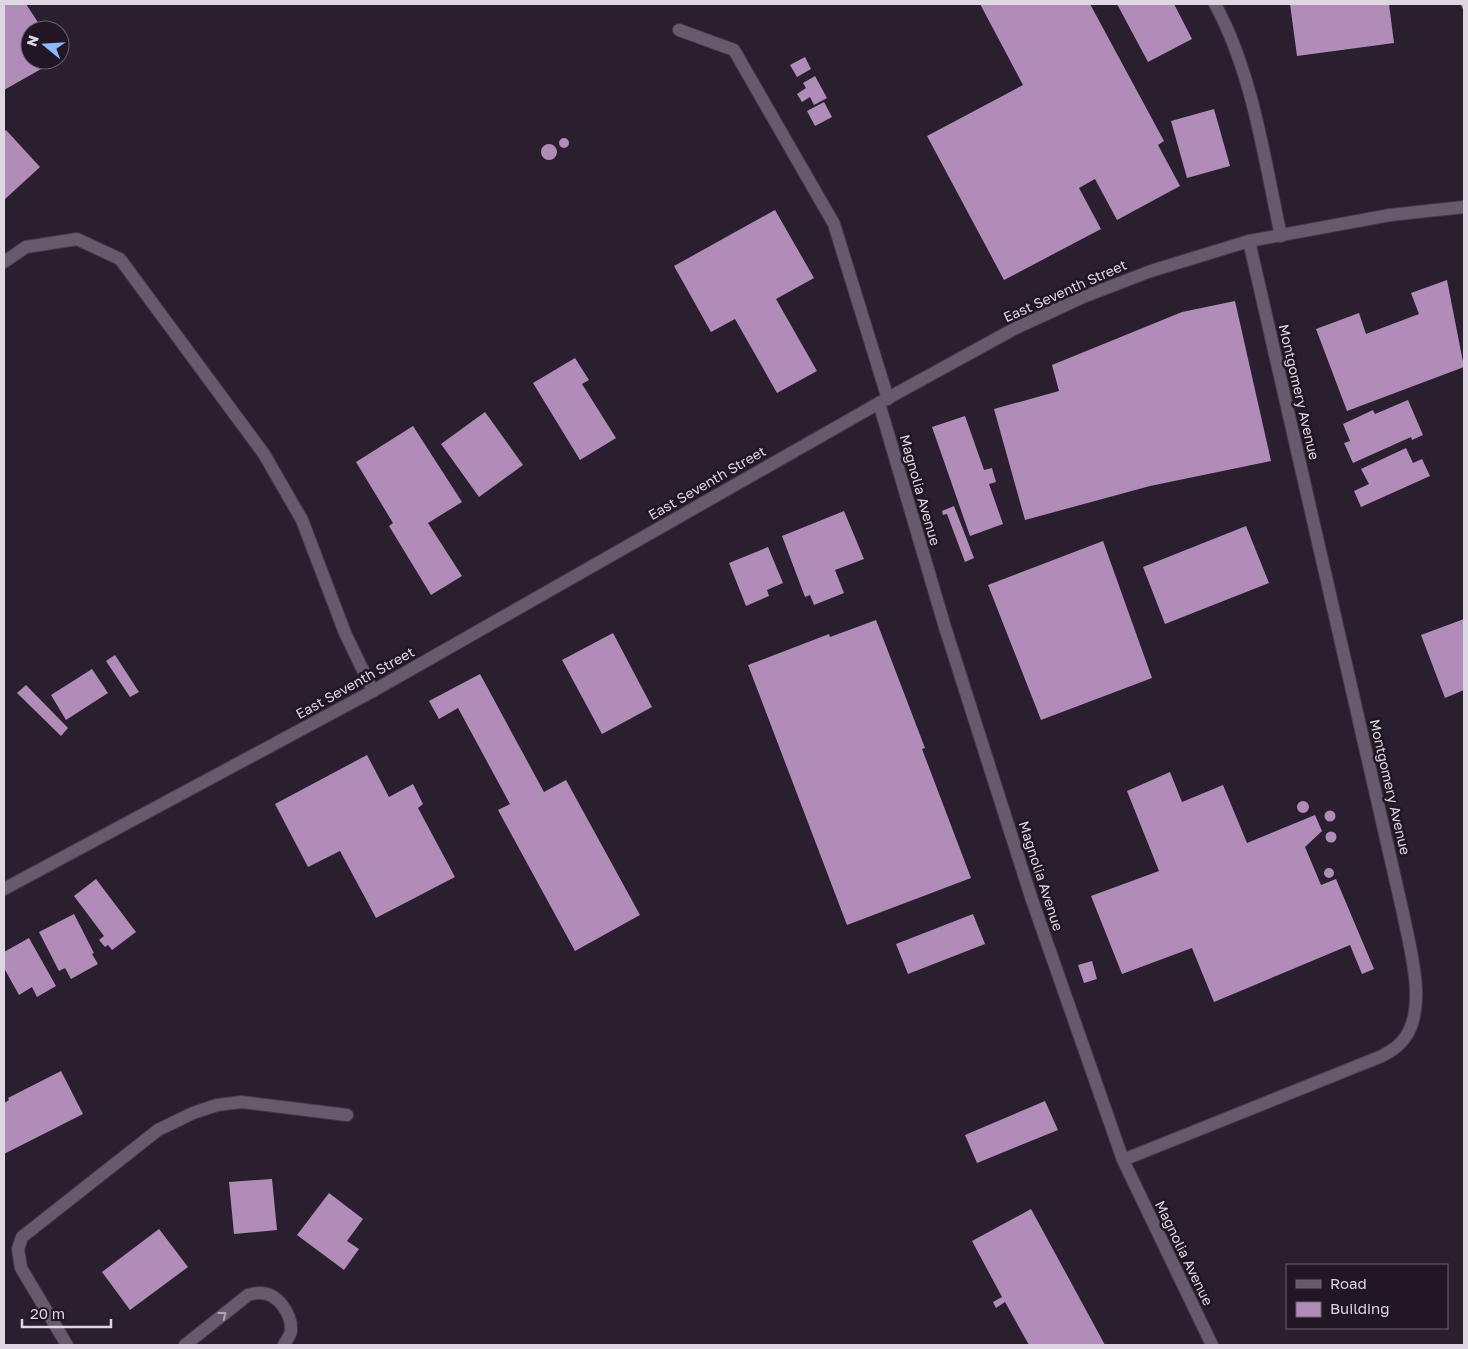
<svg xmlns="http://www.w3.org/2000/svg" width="1468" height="1349" viewBox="0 0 1468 1349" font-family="'Golos Text',sans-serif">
<rect width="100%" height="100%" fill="#291f2e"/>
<path fill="#b28cb9" d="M4,4H26L43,30H30V60H57L4,90Z
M980,4H1090L1164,141L1158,145L1180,186L1117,220L1095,179L1079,188L1101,229L1004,280L927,136L1023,85Z
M1117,4H1174L1192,39L1148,62Z
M1290,4H1389L1394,43L1297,56Z
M805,57L811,69L797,77L790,65Z
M815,76L827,98L814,105L810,97L802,102L797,94L806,88L803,83Z
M824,102L832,117L815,126L807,111Z
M1214,109L1230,166L1187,178L1171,121Z
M6,130L40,167L4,200V132Z
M559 143a5 5 0 1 1 10 0a5 5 0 1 1-10 0Z
M541 152a8 8 0 1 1 16 0a8 8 0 1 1-16 0Z
M775,210L814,278L776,299L817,371L777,393L735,319L711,332L674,266Z
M1447,280L1464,367L1347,411L1316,329L1359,313L1366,334L1419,314L1411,293Z
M1235,301L1271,461L1150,486L1025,520L994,409L1059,391L1052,365L1182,312Z
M575,358L589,380L582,384L616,438L580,460L533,383Z
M1408,400L1423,435L1412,440L1411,437L1353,463L1344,443L1350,441L1343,424L1373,410L1375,414Z
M485,412L523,465L479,497L441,444Z
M965,416L984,470L992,468L996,482L989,484L1003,524L970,536L932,427Z
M413,426L462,502L428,523L462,576L431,595L389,526L393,523L356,462Z
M1406,448L1413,463L1422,459L1430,476L1361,507L1354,491L1369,484L1361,469Z
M954,506L974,558L965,562L947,514L943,515L942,511Z
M844,511L864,559L835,570L844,593L814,605L810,595L805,597L782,536Z
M1246,526L1269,583L1165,624L1143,567Z
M1103,541L1152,678L1041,720L988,585Z
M768,547L783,583L767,590L769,596L746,606L729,563Z
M1464,619V690L1445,698L1421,635Z
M876,620L925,748L922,749L971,878L847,925L748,665L829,634L830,637Z
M613,633L652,707L602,734L562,660Z
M115,655L139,692L130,697L106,661Z
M92,669L108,693L66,720L51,695Z
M480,674L544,792L566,780L640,915L575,951L498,810L510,804L458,708L439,719L429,701Z
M26,685L68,728L61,736L17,693Z
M367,755L389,797L413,784L423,804L418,808L455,877L376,918L340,851L308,867L275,804Z
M1170,772L1182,802L1223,785L1247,843L1315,815L1322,831L1305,847L1321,885L1336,879L1374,969L1362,974L1350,945L1214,1002L1192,948L1122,974L1091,896L1159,871L1127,791Z
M1297 807a6 6 0 1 1 12 0a6 6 0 1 1-12 0Z
M1324.5 816a5.5 5.5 0 1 1 11 0a5.5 5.5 0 1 1-11 0Z
M1325.5 837a5.5 5.5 0 1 1 11 0a5.5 5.5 0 1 1-11 0Z
M1324 873a5 5 0 1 1 10 0a5 5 0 1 1-10 0Z
M96,879L136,932L112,950L108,945L105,947L99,940L104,936L74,896Z
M74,914L94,953L92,954L98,964L71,979L65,968L59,971L39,932Z
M973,914L985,944L908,974L896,944Z
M29,938L56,986L37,997L32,987L19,995L4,968V952Z
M1092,961L1097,979L1084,983L1078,965Z
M61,1071L83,1114L4,1154V1103L9,1100L8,1098Z
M1045,1101L1058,1130L977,1163L965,1135Z
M272,1179L277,1230L234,1234L229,1182Z
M329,1193L363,1219L347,1241L359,1249L344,1270L297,1235Z
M1031,1209L1105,1345H1029L1005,1302L996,1308L993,1302L1002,1297L972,1241Z
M159,1229L188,1267L130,1310L102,1272Z"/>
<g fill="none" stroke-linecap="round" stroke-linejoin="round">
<g stroke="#433a47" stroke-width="14">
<path id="service" d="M1215,4C1253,74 1264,158 1281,236
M679,30L734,50L834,224L888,399
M4,262L26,247L77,239L120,259L264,454L302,520L345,633L373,691"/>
</g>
<g stroke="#433a47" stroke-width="14">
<path id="minor" d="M879,403L944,624L1031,897L1123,1160L1212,1345
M1123,1160L1382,1056C1391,1051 1398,1047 1404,1039C1428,1008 1410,949 1403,913L1249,241
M67,1345L21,1268L18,1249L22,1237L158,1130L193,1113L217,1105L242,1102L347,1115
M185,1345L248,1295C251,1294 256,1293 260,1293C278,1293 292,1314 291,1331C290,1336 286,1341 284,1345"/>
</g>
<g stroke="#433a47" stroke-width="14">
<path id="tertiary" d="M4,889L373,691L879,403L1014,329L1083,297L1151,271L1249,241L1390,215L1464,207"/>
</g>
<use href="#service" stroke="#665a6c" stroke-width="12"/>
<use href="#minor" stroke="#665a6c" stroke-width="12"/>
<use href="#tertiary" stroke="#665a6c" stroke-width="12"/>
<path stroke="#a9a1ac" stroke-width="4" d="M1463,4L1464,7"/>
</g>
<defs><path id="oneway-chevron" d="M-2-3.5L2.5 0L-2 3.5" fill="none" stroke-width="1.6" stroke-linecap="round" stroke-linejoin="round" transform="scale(1.25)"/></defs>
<use stroke="#aea5b2" href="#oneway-chevron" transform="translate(223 1315) rotate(-38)"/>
<g text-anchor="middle" stroke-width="5" stroke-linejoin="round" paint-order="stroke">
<g font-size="14" fill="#ded7e1" stroke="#201624">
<text transform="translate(1065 291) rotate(-24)" y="5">East Seventh Street</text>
<text transform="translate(1299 392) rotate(77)" y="5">Montgomery Avenue</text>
<text transform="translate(707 483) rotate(-30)" y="5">East Seventh Street</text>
<text transform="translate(920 490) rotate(74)" y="5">Magnolia Avenue</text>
<text transform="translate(355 683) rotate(-29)" y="5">East Seventh Street</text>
<text transform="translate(1390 787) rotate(77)" y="5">Montgomery Avenue</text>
<text transform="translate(1041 876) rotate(72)" y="5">Magnolia Avenue</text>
<text transform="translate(1184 1253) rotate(64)" y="5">Magnolia Avenue</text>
</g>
</g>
<rect width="1468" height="1349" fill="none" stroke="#ded7e1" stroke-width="10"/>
<rect x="1286" y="1264" width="162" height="65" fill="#201624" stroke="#6c6370"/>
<rect x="1296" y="1280" width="25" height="8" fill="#665a6c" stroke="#6c6370"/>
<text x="1330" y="1289" font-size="15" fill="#ded7e1">Road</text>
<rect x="1296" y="1302" width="25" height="15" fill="#b28cb9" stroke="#6c6370"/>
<text x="1330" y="1314" font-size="15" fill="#ded7e1">Building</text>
<g transform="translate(45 45) rotate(288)"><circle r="24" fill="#201624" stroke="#6c6370"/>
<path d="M0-4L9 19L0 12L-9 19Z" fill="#8eb9fc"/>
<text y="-8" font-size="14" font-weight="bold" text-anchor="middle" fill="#ded7e1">N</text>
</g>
<path d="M22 1319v8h89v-8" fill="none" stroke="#ded7e1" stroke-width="2.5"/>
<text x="30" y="1319" font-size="15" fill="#ded7e1" stroke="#201624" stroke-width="4" paint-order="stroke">20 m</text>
</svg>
